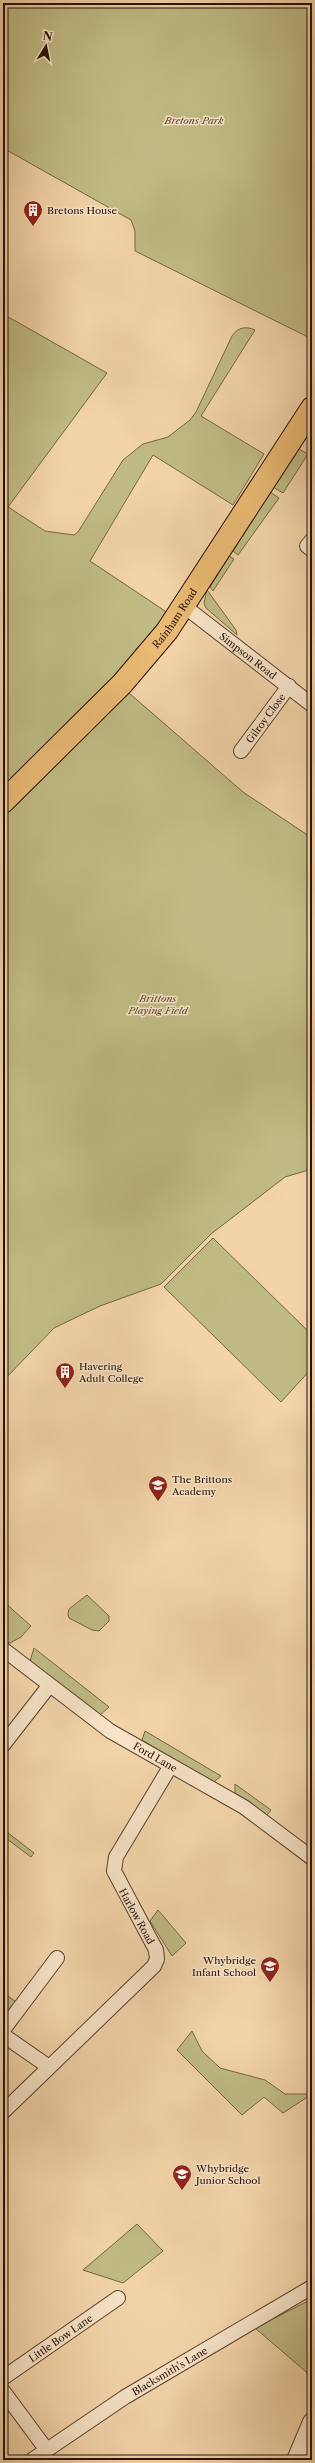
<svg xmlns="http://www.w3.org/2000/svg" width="315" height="2463" viewBox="0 0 315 2463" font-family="'Libre Caslon Text',serif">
<rect width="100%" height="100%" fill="#f3d4a9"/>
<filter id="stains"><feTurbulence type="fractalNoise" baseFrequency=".005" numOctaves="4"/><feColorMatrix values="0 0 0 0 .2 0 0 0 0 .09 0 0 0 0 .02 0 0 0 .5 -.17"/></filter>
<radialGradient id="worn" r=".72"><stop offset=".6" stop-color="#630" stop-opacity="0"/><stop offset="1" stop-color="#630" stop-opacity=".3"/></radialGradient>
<path fill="#c0bb84" stroke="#736646" d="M3,3H312V339L135,251V231L131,220L3,148Z
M3,314L107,373L8,507L45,531L74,535L78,532L123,460L143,444L168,437L190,420L196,412L232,336C238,327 246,326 255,330L201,416L264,454L233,505L153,455L90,561L168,613L125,672L3,793Z
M297,448L308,454L283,493L273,487Z
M270,492L279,498L238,555L233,551Z
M229,556L234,559L213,591L210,587Z
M207,590L236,630L237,635L206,608L204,603Z
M129,693L243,792L312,838V1169L285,1177L211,1234L161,1284L100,1306L54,1328L3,1381V812Z
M213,1238L312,1335V1368L281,1402L164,1287Z
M87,1595L109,1616V1621L99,1631L92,1630L69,1618L68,1614L69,1609Z
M3,1601L31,1626L21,1637L10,1643L3,1641Z
M34,1648L109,1707L100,1715L30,1661Z
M145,1731L221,1776L214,1782L208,1780L142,1740Z
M235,1784L271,1810L267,1815L235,1793Z
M3,1829L34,1853L31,1857L3,1836Z
M158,1910L186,1943L172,1956L150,1921Z
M3,1993L18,2003L3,2021Z
M192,2031L202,2051L220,2068L265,2080L285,2094H312L283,2113L264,2097L242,2115L177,2050Z
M137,2224L163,2251L123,2283L83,2270Z
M312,2299V2377L255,2328Z"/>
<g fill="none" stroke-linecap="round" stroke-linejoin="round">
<g stroke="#594130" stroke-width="16">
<g id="minor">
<path d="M312,540L307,546L312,550"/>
<path id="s1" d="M184,606L312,705"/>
<path id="s2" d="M241,751L289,686"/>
<path id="s3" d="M3,1649L110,1731L244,1807L312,1858"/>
<path d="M3,1745L49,1686"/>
<path d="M3,2030L57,1958"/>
<path d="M3,2035L49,2067"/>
<path d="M3,2112L154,1966L157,1959L156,1950L114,1871L116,1857L170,1767"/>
<path id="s4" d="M3,2378L118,2298"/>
<path d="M3,2391L46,2449"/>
<path id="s5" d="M32,2460L125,2397L312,2287"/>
</g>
</g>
<g stroke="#594130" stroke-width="20">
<path id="tertiary" d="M296,2460L312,2422"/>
</g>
<g stroke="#261007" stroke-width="24">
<g id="primary">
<path id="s6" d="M3,802L122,684L167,631L312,408"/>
</g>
</g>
<use href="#minor" stroke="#f7e3c7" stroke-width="14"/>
<use href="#tertiary" stroke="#f7e3c7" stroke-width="18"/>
<use href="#primary" stroke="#eaba74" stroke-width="22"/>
</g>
<defs>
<g id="building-pin" transform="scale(1)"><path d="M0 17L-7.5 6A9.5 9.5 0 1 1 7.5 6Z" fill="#8f2418" stroke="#f7e3c7"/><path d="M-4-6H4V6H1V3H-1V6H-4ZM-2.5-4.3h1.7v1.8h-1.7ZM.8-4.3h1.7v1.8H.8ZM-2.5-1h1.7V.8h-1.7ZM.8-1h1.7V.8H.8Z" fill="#fff"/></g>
<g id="school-pin" transform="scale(1)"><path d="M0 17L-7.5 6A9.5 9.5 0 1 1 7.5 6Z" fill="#8f2418" stroke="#f7e3c7"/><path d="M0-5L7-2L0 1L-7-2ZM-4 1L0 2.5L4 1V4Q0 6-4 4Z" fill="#fff"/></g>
</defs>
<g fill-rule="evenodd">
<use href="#building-pin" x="33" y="210"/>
<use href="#building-pin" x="65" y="1372"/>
<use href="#school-pin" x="158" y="1485"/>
<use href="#school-pin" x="270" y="1966"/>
<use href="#school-pin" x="182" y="2174"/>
</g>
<g text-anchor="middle" stroke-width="3" stroke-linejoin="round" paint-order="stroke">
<g font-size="10" font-style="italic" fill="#5c4c33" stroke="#f7e3c7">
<text x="194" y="124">Bretons Park</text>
<text x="158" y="1002">Brittons<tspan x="158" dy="12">Playing Field</tspan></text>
</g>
<g font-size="10" fill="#261007" stroke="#f7e3c7" text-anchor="start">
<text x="47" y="214">Bretons House</text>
<text x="79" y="1370">Havering<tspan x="79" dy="12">Adult College</tspan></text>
<text x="172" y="1483">The Brittons<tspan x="172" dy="12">Academy</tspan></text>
<text x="256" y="1964" text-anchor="end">Whybridge<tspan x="256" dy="12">Infant School</tspan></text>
<text x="196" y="2172">Whybridge<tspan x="196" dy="12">Junior School</tspan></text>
</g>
<g font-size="10" fill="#261007" stroke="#f7e3c7">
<text dy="4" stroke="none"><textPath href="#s6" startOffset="252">Rainham Road</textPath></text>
<text dy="4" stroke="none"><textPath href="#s1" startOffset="81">Simpson Road</textPath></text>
<text dy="4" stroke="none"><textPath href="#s2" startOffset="41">Gilroy Close</textPath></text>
<text dy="4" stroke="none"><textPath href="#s3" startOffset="187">Ford Lane</textPath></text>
<text transform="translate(137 1916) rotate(61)" y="4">Harlow Road</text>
<text dy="4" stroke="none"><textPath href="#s4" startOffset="70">Little Bow Lane</textPath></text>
<text dy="4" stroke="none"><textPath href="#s5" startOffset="164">Blacksmith's Lane</textPath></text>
</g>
</g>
<rect width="315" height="2463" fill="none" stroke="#f3d4a9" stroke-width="16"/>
<rect x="4" y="4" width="307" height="2455" fill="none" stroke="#261007" stroke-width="2"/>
<rect x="8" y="8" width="299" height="2447" fill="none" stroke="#261007"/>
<g transform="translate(46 46) rotate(10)" stroke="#f7e3c7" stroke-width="3" paint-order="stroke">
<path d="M0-3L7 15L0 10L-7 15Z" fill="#261007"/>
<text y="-6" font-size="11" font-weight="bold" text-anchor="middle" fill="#261007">N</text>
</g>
<rect width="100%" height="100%" filter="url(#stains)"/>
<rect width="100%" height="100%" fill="url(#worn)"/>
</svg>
